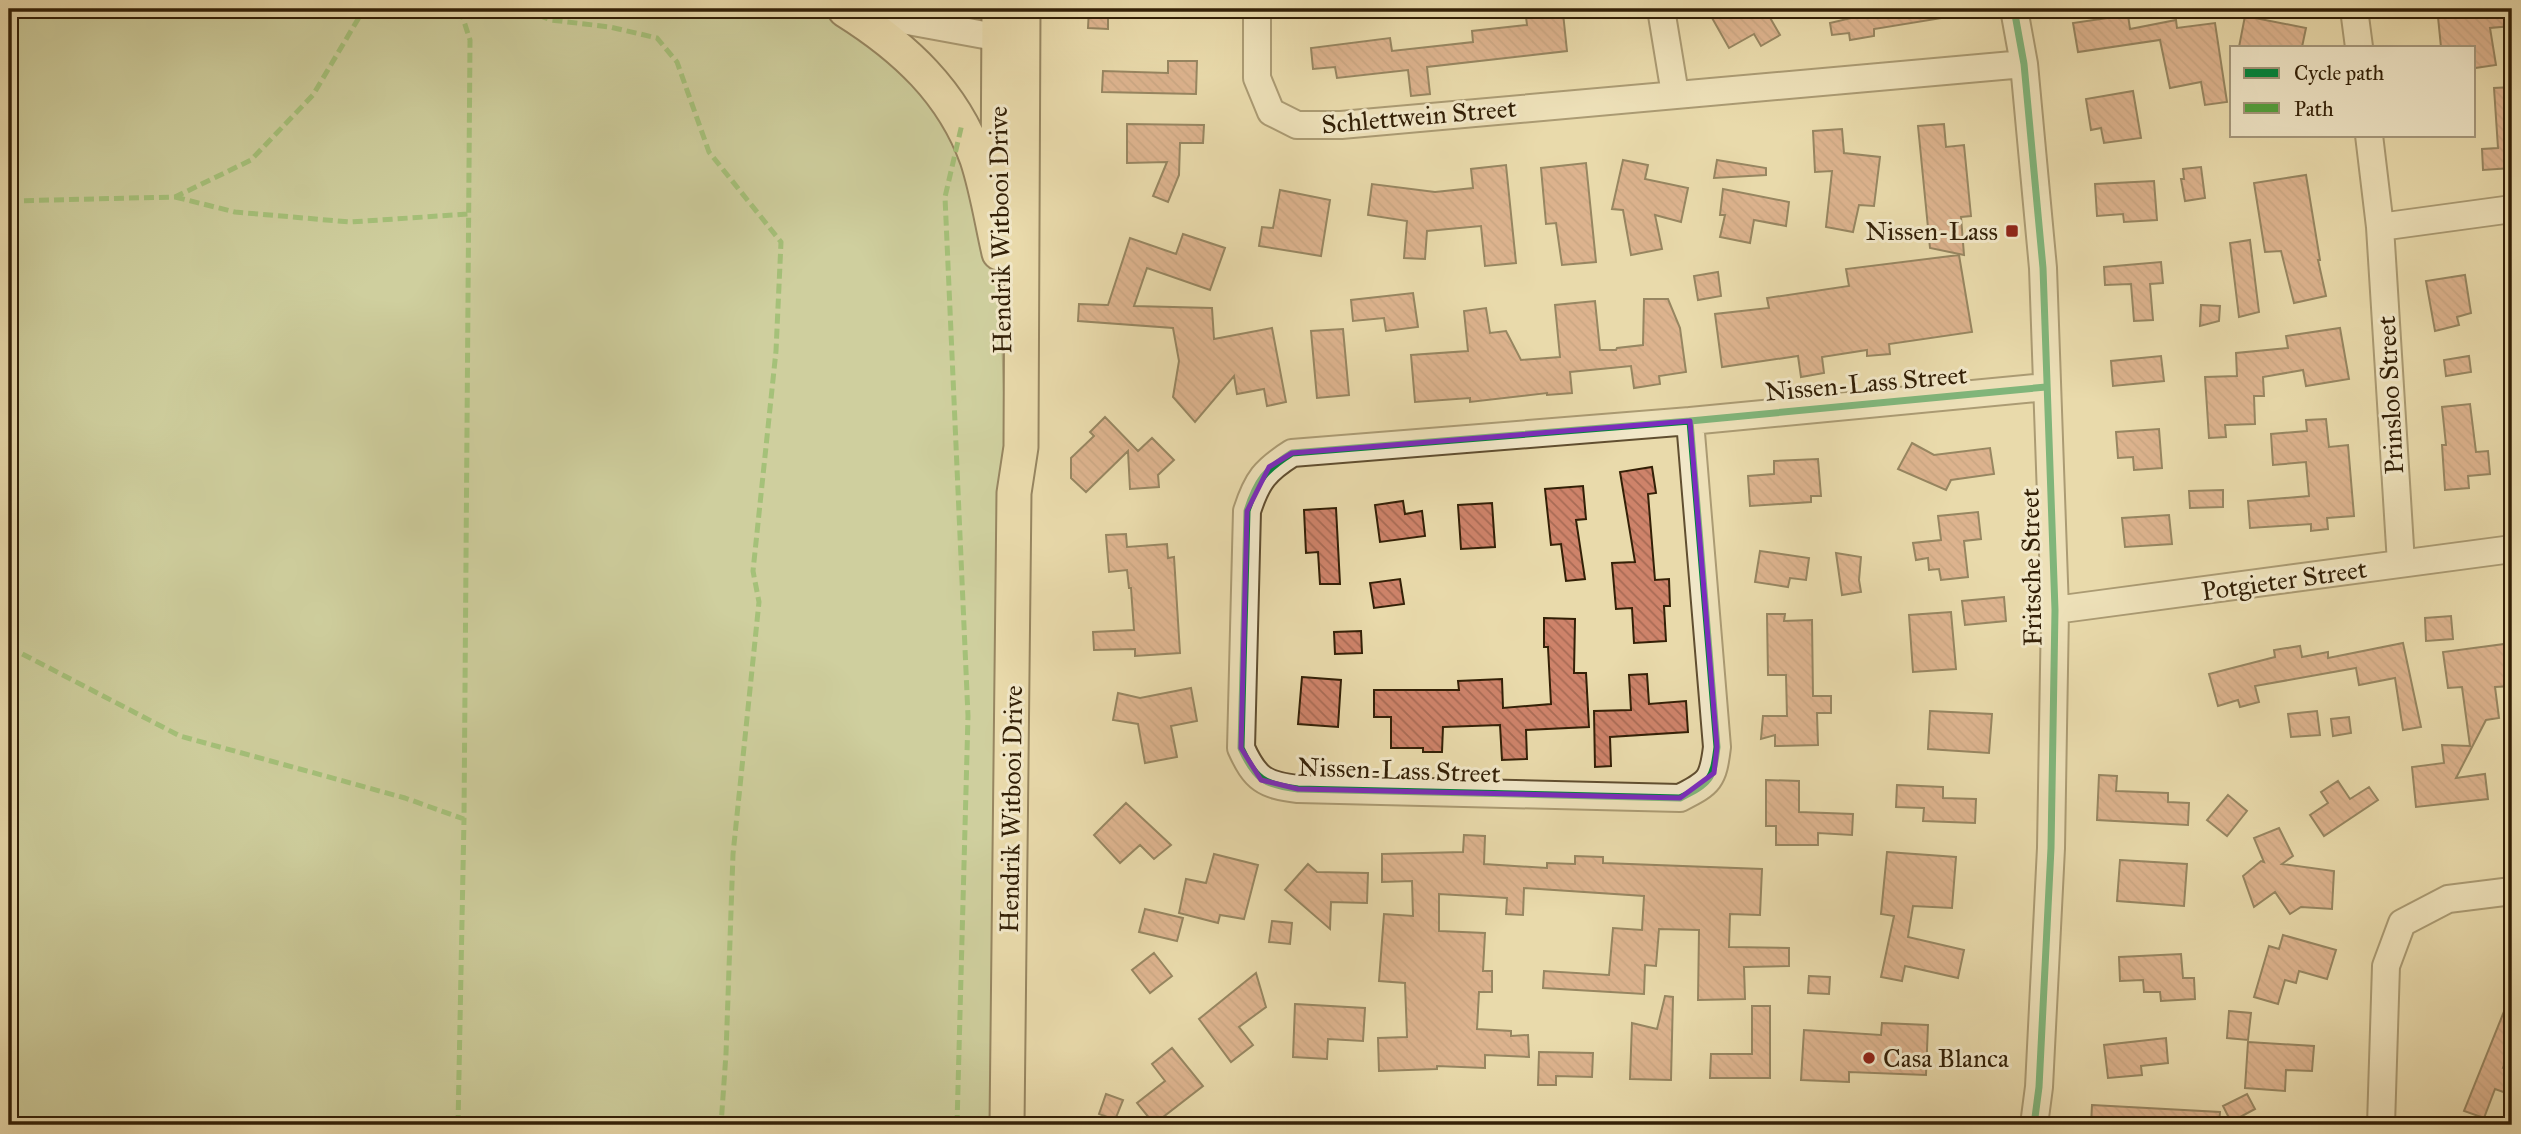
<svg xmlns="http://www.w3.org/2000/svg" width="2521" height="1134" viewBox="0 0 2521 1134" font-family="'IM FELL Great Primer',serif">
<defs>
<pattern id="building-back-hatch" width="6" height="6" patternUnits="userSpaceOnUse" patternTransform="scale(1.75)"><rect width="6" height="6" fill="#ce836a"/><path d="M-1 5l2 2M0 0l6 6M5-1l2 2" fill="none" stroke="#a86b55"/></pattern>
</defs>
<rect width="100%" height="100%" fill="#e9daab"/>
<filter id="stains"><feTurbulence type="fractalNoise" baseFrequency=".00286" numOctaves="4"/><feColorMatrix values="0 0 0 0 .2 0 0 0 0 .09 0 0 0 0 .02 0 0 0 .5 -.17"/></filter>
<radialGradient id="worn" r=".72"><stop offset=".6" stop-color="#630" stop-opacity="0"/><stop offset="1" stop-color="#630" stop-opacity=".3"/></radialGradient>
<path fill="#afc18e" stroke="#71704a" stroke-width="2" d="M9,9H839L943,93L999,253L1006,448L1007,1125H9Z"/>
<path fill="url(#building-back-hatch)" stroke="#332007" stroke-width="2" d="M1089,9H1108V29L1088,28Z
M1707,9H1765L1780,35L1761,46L1754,34L1729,48Z
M1867,9H1942V18L1874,29V36L1850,40L1849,33L1832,35L1830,23L1868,14Z
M2491,9H2512V26L2490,28L2496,65L2475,68L2474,47H2441L2438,17Z
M1563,13L1567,51L1427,67L1430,94L1411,96L1408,70L1337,78L1335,67L1313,69L1311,48L1390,38L1392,51L1473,42L1472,31L1527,25L1526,17Z
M2128,15L2130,29L2176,20L2177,28L2215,23L2227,102L2205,105L2201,82L2170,88L2160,40L2078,52L2073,23Z
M2245,16L2306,28L2302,47H2239Z
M1168,61H1197L1196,94L1102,92L1103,71L1168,73Z
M2512,87V168L2483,170L2482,149L2498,148L2494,88Z
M2133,91L2141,138L2104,143L2101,128L2091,130L2086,99Z
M1127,124L1204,125L1203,143H1180L1179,175L1168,202L1153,196L1167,162L1127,163Z
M1944,124L1946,147L1964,145L1971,216L1961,217L1964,255L1930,248L1918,126Z
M1842,129L1844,153L1880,157L1874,206L1859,205L1853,232L1826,227L1832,171L1815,172L1813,131Z
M1623,160L1648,165L1645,179L1688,188L1681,222L1655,215L1662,249L1631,255L1623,210L1612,209Z
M1717,160L1766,168V175L1714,178Z
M1586,163L1596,262L1562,265L1556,223L1546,224L1541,168Z
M1506,165L1516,263L1485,266L1481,226L1427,231L1425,259L1404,258L1407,221L1368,215L1372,184L1435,192L1473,188L1471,169Z
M2201,167L2205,198L2185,201L2181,179H2184L2183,169Z
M2306,175L2320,260H2318L2326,296L2294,303L2281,251L2265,252L2254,183Z
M2154,181L2157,220L2124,222L2123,214L2097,216L2095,184Z
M1723,189L1789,202L1786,226L1754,220L1750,243L1720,237L1725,215H1720Z
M1280,190L1330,200L1321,256L1259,246L1262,227L1273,228Z
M1183,234L1225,248L1210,290L1147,268L1134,306L1212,308L1214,339L1272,328L1286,402L1267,406L1264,389L1237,394L1234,376L1195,422L1173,397L1179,361L1173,328L1078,321L1079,304L1108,305L1130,238L1176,254Z
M2250,240L2259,312L2239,317L2230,243Z
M1959,255L1972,332L1889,344L1890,354L1867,356V350L1822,357L1824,373L1801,377L1798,356L1722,367L1715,314L1769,308L1767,298L1849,286L1846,269Z
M2161,262L2163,283L2150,284L2153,320L2134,321L2131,284L2105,285L2104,267Z
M1718,272L1721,296L1698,300L1694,276Z
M2465,275L2471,313L2457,317L2459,325L2435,331L2426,281Z
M1413,293L1418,327L1386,331L1384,318L1353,321L1351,300Z
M1644,299H1668L1680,328L1686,372L1659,376L1660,384L1634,388L1631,366L1570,372L1572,393L1547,395V393L1470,402V398L1415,402L1411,355L1468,351L1464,311L1486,308L1490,333L1506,331L1521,360L1560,357L1555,305L1595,301L1600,350H1616L1617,348L1643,345Z
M2201,305L2220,306L2219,321L2200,326Z
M2340,328L2349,379L2306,386L2303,370L2263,377L2264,396H2254L2255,424L2225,425L2226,437L2209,438L2205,377L2237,376L2236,353L2288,348L2286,336Z
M1343,329L1349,395L1317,398L1311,331Z
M2161,356L2164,381L2113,386L2111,361Z
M2469,356L2471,372L2446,376L2444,360Z
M2470,404L2476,452L2488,451L2490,474L2468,476L2469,488L2445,490L2442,445H2446L2442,407Z
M1105,417L1138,451L1152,438L1174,460L1158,475L1159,487L1130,489L1128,451L1086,492L1071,478V458L1094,436L1090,432Z
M2326,419L2329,447L2348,445L2354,516L2327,518L2328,529L2311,531V524L2250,528L2248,501L2309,496L2306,462L2273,465L2271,434L2307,431L2306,420Z
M2159,429L2162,468L2134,470L2133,457L2118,458L2116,432Z
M1912,443L1934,455L1990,448L1994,474L1951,480L1946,490L1898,469Z
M1818,459L1821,496H1811V502L1750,506L1748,476L1774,474V461Z
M1652,467L1656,493L1648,494L1655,580L1669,579L1670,606H1664L1666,641L1634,643L1632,608L1616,609L1612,563L1635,562L1620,472Z
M1583,486L1586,519L1576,520L1585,579L1566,581L1561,544L1551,545L1545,489Z
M2223,490V507L2190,508L2189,491Z
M1403,501L1405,514L1422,511L1425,536L1380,542L1375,505Z
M1492,503L1495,547L1461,549L1458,505Z
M1336,508L1340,584H1320L1318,552L1306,553L1304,510Z
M1978,512L1981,539L1964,541L1968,577L1941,580L1939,569L1929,570L1928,558L1916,560L1913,543L1941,540L1938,516Z
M2169,515L2172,544L2125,547L2122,518Z
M1126,534L1127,547L1167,544L1168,558L1174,557L1180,653L1135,656V649L1094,650L1093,632L1134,630L1131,588H1129L1127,570L1109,572L1106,535Z
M1760,551L1809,558L1806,580L1790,578L1788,587L1755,582Z
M1836,553L1861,557L1859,580L1861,592L1842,595Z
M1400,579L1404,604L1374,608L1370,583Z
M2004,597L2006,621L1965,625L1962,601Z
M1951,612L1956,669L1913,672L1909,615Z
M1767,614H1785L1784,621L1812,620L1813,696H1831V713H1817L1818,745L1775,746V735L1761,739L1763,716H1787L1786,675H1768Z
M2451,616L2453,639L2426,641L2425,618Z
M1544,618L1575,619L1574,673H1586L1589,727L1526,730L1527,759L1502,760L1500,725L1443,727L1442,752H1423V748H1391V717H1374V690H1459L1458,681L1502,679L1503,708L1551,704L1548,647H1544Z
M1361,631L1362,653L1335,654L1334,632Z
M2403,643L2421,727L2403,730L2395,678L2359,685L2356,668L2255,686L2259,702L2240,707L2238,700L2218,706L2209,674L2275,657L2274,650L2300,646L2302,657L2328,652V658Z
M2512,643V686L2495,687L2499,718L2486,720L2456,778L2485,774L2488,799L2416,807L2412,767L2444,763L2442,745L2470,746L2462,687L2448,688L2443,652Z
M1647,674L1649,704L1686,701L1688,732L1610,737L1611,766L1595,767L1594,711L1631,710L1629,675Z
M1302,677L1341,680L1338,727L1298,724Z
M1191,688L1197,721L1171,726L1177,757L1145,763L1138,724L1113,720L1118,693L1140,698Z
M1930,711L1992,714L1989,753L1928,749Z
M2317,711L2320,735L2291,737L2288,714Z
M2349,717L2351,733L2333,736L2331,719Z
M2099,775L2117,776L2116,791L2168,793V802L2189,803L2188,825L2097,820Z
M1766,780L1799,781V812L1853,814L1852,835L1818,833V845H1776V826H1766Z
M2338,781L2350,799L2369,787L2378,800L2324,836L2310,815L2328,803L2321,792Z
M1897,785L1943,787V798L1976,799L1975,823L1923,821L1924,808L1896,807Z
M2228,795L2247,811L2227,836L2207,820Z
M1126,803L1171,845L1154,859L1140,845L1120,863L1094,835Z
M2279,828L2293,856L2282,864L2334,871L2332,909L2301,907L2290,914L2275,892L2254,907L2243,876L2261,861L2264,862L2254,838Z
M1464,835L1485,836L1484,864L1547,868V863L1575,864V856L1603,857V863L1762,869L1760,915L1730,914L1729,947L1789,948V966L1744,967L1745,999L1698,1000L1699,930L1659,929L1656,966L1645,965L1644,994L1543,988L1544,971L1609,975L1613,928L1642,930L1644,896L1524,888L1523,915L1506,914L1507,898L1439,894V931L1485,933L1483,971H1492V992H1479L1477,1029L1511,1031V1036L1528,1035L1529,1057L1485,1055V1068L1437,1066V1069L1379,1071L1378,1038L1407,1037L1405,983L1379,981L1384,914L1413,916L1412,881L1382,882V854L1463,852Z
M1887,852L1956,857L1952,908L1913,906L1908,937L1964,950L1958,978L1905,966L1902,981L1881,977L1894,916L1881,914Z
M1214,854L1258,865L1244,919L1220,915L1218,923L1179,913L1186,879L1206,883Z
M2120,860L2187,864L2184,906L2117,901Z
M1308,864L1317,872L1368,873L1367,903L1331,902L1330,929L1285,890Z
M1145,909L1183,918L1177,941L1139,932Z
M1272,921L1292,923L1290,944L1269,942Z
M2283,935L2336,950L2327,979L2299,971L2296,983L2285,980L2278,1004L2254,997L2269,946L2279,949Z
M1154,953L1172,976L1150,993L1132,970Z
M2181,954L2183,978H2194L2195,999L2161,1001L2160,992H2144L2143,980L2120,981L2119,957Z
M1256,973L1266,1007L1239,1027L1253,1045L1231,1062L1199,1019Z
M1809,976L1830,977L1829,994L1808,993Z
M2511,994L2512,1044L2503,1068L2512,1071V1095L2495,1089L2484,1118L2464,1111Z
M1665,996L1673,997L1671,1080L1630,1079L1632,1023L1657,1029Z
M1295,1004L1365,1008L1363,1041L1328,1039L1327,1059L1293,1057Z
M1752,1006H1770V1078H1710L1711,1054H1752Z
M2229,1011L2251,1013L2248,1040L2227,1038Z
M1882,1023L1928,1025L1926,1075L1849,1072V1082L1801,1080L1804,1030L1881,1035Z
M2166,1038L2168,1063L2141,1066L2142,1075L2108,1078L2104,1045Z
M2248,1042L2314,1046L2312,1071L2286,1070L2285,1091L2245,1088Z
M1172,1048L1203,1086L1154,1124L1137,1103L1165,1081L1152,1064Z
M1539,1052L1593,1053L1592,1077L1556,1076V1085H1538Z
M1106,1094L1123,1100L1115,1120L1099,1114Z
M2247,1094L2255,1109L2231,1122L2223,1106Z
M2092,1105L2220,1112L2219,1125H2091Z"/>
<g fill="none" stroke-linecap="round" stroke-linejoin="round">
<g stroke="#604e30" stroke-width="30">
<path id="minor" d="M1257,9V78L1271,112L1297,125H1341L2024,64
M1661,9L1675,94
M2014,9L2024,64L2043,268L2055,610L2051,848L2039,1087L2034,1125
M2354,9L2359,47
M848,10L1017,41
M2369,135L2380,227L2401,563
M2380,227L2512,209
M1690,421L1717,747C1713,780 1710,783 1680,798L1298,789C1264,785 1255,779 1241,748L1247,511C1257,480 1265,470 1292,453L1690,421L2046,387
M2055,610L2512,549
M2381,1125L2386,966L2402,923L2448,899L2512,891"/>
</g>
<g stroke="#332007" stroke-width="37">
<path id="major" d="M845,10C904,47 953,92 977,159C987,189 992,223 999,253
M998,194L999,9
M1007,1125L1014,493L1021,447L1023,9"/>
</g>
<use href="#minor" stroke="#f1e7c8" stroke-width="26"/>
<use href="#major" stroke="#e9daab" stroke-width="33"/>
<path stroke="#52a23d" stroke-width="5" stroke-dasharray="10 5" stroke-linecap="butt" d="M494,9L533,13L551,20L610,27L657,38L677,62L709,152L781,242L776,351L753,571L759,602L733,854L726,1054L721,1125
M175,197L235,212L350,222L469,214
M9,201L175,197L251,160L313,95L364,9
M9,647L180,736L405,798L464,819L470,40L460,9
M458,1125L464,819
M957,1125L968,716L945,197L962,124"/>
<g stroke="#f1e7c8" stroke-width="11">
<path id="cycleway" d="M2014,9L2024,64L2043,268L2055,610L2051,848L2039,1087L2034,1125
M1690,421L1717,747C1713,780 1710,783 1680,798L1298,789C1264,785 1255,779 1241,748L1247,511C1257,480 1265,470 1292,453L1690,421L2046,387"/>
</g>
<use href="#cycleway" stroke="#00873e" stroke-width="7"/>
</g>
<path d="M0 0H2521V1134H0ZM1690,421L1717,747L1714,773L1680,798L1298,789L1261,780L1241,748L1247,511L1269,467L1292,453Z" fill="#e9daab" fill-opacity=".55" fill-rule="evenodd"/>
<path fill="none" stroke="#7b2cbf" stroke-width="5" stroke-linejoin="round" d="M1690,421L1717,747L1714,773L1680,798L1298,789L1261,780L1241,748L1247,511L1269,467L1292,453Z"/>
<g fill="#8f2418" stroke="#f1e7c8" stroke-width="2.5">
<rect x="2005" y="224" width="14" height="14" rx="3.5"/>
<circle cx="1869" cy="1058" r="7"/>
</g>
<g text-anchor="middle" stroke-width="6" stroke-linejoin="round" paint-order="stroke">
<g font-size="26" fill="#332007" stroke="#f1e7c8">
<text transform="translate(1419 116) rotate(-5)" y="9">Schlettwein Street</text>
<text transform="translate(1000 230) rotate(-91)" y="9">Hendrik Witbooi Drive</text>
<text transform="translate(1866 383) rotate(-5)" y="9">Nissen-Lass Street</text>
<text transform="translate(2390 395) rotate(-93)" y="9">Prinsloo Street</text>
<text transform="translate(2031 567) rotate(-91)" y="9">Fritsche Street</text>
<text transform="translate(2284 580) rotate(-8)" y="9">Potgieter Street</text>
<text transform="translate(1399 770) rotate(2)" y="9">Nissen-Lass Street</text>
<text transform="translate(1011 809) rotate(-89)" y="9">Hendrik Witbooi Drive</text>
</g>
<g font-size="26" fill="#332007" stroke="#f1e7c8" text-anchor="end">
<text x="1998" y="240">Nissen-Lass</text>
<text x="1883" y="1067" text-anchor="start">Casa Blanca</text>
</g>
</g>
<rect width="2521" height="1134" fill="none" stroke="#e9daab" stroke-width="35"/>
<rect x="10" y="10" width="2500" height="1113" fill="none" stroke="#332007" stroke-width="3.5"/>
<rect x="18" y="18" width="2486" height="1099" fill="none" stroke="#332007" stroke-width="2"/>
<rect x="2230" y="46" width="245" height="91" fill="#f1e7c8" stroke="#a5977b" stroke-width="2"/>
<rect x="2244" y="68" width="35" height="10" fill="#00873e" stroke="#a5977b" stroke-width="2"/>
<text x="2294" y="80" font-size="21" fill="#332007">Cycle path</text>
<rect x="2244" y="103" width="35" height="10" fill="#52a23d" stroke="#a5977b" stroke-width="2"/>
<text x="2294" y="116" font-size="21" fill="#332007">Path</text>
<rect width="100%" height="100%" filter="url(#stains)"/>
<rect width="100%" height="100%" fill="url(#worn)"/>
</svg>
